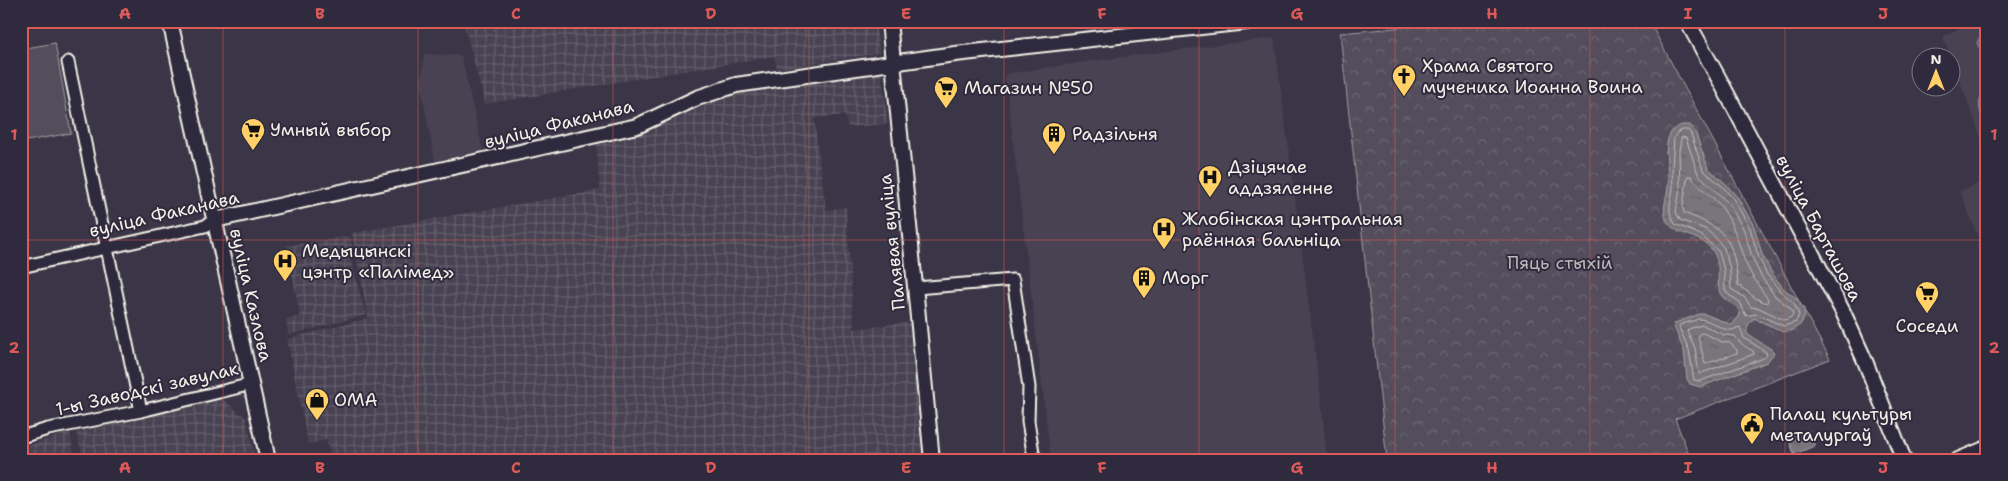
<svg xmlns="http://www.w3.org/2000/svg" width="2008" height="481" viewBox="0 0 2008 481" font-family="'Shantell Sans',sans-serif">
<defs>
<pattern id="industrial-grid" width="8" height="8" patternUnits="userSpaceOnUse" patternTransform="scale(1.25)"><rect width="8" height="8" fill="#484352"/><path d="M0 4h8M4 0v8" fill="none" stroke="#635f6b"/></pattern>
<pattern id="park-crowns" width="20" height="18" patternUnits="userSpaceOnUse" patternTransform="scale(1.25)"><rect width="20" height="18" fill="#534e5c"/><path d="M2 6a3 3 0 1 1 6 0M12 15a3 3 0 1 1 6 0" fill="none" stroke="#6c6873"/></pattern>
<pattern id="water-ripples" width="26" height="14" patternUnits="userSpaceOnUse" patternTransform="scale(1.25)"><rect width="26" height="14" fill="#78747b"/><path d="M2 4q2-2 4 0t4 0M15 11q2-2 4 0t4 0" fill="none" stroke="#636063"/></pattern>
</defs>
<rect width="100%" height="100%" fill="#3b3647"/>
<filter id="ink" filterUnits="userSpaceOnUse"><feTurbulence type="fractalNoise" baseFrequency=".02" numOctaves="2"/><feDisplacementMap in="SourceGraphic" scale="10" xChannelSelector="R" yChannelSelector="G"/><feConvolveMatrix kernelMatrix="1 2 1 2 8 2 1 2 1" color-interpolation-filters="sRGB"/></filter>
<g filter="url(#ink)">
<path fill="#484352" d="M1974,21H1987V142L1983,143L1943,36Z
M1274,38L1321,398L1327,460H1051L1005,74L1106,59Z
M424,54L461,56L483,151L435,161L421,87Z
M1987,180V259L1960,191Z"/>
<path fill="url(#industrial-grid)" d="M463,21H875L880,53L777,69L775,56L485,104Z
M881,72L888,124L848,127L845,115L814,118L826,210L846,207L854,329L911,322L925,460H332L326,440L308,444L287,339L368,318L352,233L600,190L596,141L636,135L742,89Z
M350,236L355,256L350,257L366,315L288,335L286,320L300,316L287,246Z
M221,398L246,418L256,460H84L76,432Z
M70,432L75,460H21V448Z"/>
<path fill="url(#park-crowns)" stroke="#a4a0a2" d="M1422,21H1649L1830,359L1675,419L1691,460H1387L1340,33L1395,28Z"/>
<path fill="#534e5c" stroke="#a4a0a2" d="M1987,33V63L1977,43L1981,35Z
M55,43L71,133L21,142V49Z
M1987,88V123C1977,112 1977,99 1987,88Z"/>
<path fill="url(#water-ripples)" stroke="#aaa6a7" d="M1682,125H1690L1695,131L1708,168L1725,183L1738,198L1754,226L1762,254L1770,270L1783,288L1797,299L1804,309L1805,316L1800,325L1792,330L1783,332L1754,318C1749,322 1746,328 1747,334L1771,349L1774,353L1767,362L1700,387L1690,384L1687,379L1684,351L1673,324L1699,314H1705L1732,325L1740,315C1738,302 1725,304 1720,293C1716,282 1721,267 1715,255C1705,233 1676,238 1667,221C1661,209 1667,199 1668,187C1670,171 1662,149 1670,134C1673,129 1677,127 1682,125Z
M1808,430L1815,446L1794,454L1788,437Z"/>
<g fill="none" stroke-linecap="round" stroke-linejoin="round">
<path stroke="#c2bfbc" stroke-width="1" d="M1683,130H1688L1691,134L1703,170L1722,186L1734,200L1750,228L1758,255L1766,273L1780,291L1794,303L1799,315L1796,322L1784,326L1756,314L1746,316L1740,302L1729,295L1725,290L1724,270L1719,252L1701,235L1675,224L1670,213V204L1673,188L1672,168L1674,138L1678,132Z
M1682,137L1686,138L1698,174L1729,204L1744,230L1752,257L1761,276L1775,296L1789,307L1793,312L1792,317L1784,320L1759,308L1751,307L1744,297L1731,289L1730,269L1724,248L1715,237L1705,229L1680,220L1676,212L1680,188L1679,151Z
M1688,176H1691C1699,189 1714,196 1723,209C1734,225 1738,242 1744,259C1750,274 1759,287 1768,299L1767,303C1755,300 1749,292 1738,285C1733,238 1728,230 1684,213L1683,206Z
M1699,319C1711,319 1721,331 1732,330C1735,329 1737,328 1740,327L1744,338L1766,352L1767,355L1764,358L1700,381L1694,380L1689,350L1679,327L1680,325Z
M1703,325L1724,335L1735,336L1740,343L1753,351L1754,354L1699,374L1695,348L1687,331L1689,329Z
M1703,333L1722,342L1730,343L1737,350V353L1705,364L1698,336L1699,334Z"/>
<g stroke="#f4f1e8" stroke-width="15">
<path id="minor" d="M68,62L141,411
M21,267L205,226L215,220
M916,288L1013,280L1029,387L1028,421L1034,459L1029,460
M21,437L48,429L141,411L252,384"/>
</g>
<g stroke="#f4f1e8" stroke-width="18">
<path id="major" d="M170,21L268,460
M889,21L932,460
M1687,21L1719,79L1843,312L1865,361L1904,460
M215,220L637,126L697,98L736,85L955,54L1256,21
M1958,460L1987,448"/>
</g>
<use href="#minor" stroke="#2f2a3d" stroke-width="11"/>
<use href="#major" stroke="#2f2a3d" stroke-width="14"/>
</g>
</g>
<path fill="none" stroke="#de5a58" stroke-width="1" stroke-opacity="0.55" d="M223,21V460M418,21V460M613,21V460M809,21V460M1004,21V460M1199,21V460M1395,21V460M1590,21V460M1785,21V460M21,240H1987"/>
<defs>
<g id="church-pin" transform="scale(1.25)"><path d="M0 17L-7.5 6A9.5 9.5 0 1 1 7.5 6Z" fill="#ffd166" stroke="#2f2a3d"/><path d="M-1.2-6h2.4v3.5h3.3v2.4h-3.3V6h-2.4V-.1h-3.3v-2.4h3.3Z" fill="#111"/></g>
<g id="supermarket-pin" transform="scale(1.25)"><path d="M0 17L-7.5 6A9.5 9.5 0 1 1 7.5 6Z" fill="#ffd166" stroke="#2f2a3d"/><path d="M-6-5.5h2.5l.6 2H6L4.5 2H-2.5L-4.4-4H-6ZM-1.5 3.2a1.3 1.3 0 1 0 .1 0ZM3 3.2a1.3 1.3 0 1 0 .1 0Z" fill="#111"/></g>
<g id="building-pin" transform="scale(1.25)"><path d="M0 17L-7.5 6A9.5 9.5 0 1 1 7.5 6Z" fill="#ffd166" stroke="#2f2a3d"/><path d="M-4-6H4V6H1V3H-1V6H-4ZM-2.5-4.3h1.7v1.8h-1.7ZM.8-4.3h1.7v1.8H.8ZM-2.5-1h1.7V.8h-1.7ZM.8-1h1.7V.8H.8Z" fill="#111"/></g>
<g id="hospital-pin" transform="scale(1.25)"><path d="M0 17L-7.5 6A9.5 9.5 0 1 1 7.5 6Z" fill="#ffd166" stroke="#2f2a3d"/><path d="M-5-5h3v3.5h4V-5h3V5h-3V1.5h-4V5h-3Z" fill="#111"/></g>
<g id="shop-pin" transform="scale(1.25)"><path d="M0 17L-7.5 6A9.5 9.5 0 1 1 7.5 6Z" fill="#ffd166" stroke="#2f2a3d"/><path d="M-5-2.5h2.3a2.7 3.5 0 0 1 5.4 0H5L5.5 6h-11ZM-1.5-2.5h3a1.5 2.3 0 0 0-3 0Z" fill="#111"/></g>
<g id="civic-pin" transform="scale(1.25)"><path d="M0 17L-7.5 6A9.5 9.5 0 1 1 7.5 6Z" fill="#ffd166" stroke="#2f2a3d"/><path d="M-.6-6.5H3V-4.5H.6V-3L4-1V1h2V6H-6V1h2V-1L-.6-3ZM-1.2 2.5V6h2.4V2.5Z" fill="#111"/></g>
</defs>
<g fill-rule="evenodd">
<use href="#church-pin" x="1404" y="76"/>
<use href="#supermarket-pin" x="946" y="88"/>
<use href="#supermarket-pin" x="253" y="130"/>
<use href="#building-pin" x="1054" y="134"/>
<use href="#hospital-pin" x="1210" y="177"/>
<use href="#hospital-pin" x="1164" y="229"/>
<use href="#hospital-pin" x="285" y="261"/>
<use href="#building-pin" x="1144" y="278"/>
<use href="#supermarket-pin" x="1927" y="293"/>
<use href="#shop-pin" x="317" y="400"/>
<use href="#civic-pin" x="1752" y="424"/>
</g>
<g text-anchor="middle" stroke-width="4" stroke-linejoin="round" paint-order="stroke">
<g font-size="18" fill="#f4f1e8" stroke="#2f2a3d" text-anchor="start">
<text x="1422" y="72">Храма Святого<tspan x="1422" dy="21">мученика Иоанна Воина</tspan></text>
<text x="964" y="94">Магазин №50</text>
<text x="270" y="136">Умный выбор</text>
<text x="1072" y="140">Радзільня</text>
<text x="1228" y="173">Дзіцячае<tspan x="1228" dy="21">аддзяленне</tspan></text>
<text x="1182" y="225">Жлобінская цэнтральная<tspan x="1182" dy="21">раённая бальніца</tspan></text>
<text x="302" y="257">Медыцынскі<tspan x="302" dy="21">цэнтр «Палімед»</tspan></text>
<text x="1162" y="284">Морг</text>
<text x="1927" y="332" text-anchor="middle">Соседи</text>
<text x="334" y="406">ОМА</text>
<text x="1770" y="420">Палац культуры<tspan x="1770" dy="21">металургаў</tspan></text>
</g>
<g font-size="18" fill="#f4f1e8" stroke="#2f2a3d">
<text transform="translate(559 124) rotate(-14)" y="6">вуліца Факанава</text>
<text transform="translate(164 214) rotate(-13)" y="6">вуліца Факанава</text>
<text transform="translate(1819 228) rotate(62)" y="6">вуліца Барташова</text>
<text transform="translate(892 242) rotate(-96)" y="6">Палявая вуліца</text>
<text transform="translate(251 295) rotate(77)" y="6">вуліца Казлова</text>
<text transform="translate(147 389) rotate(-13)" y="6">1-ы Заводскі завулак</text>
</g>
<g font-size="18" fill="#bcb8b7" stroke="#2f2a3d">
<text x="1560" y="269">Пяць стыхій</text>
</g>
</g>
<rect width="2008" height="481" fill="none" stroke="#2f2a3d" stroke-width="55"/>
<g transform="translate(1936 72)"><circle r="24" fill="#2f2a3d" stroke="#7e7a81"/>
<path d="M0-4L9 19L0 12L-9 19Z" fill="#ffd166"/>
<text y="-8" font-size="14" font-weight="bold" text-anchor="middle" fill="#f4f1e8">N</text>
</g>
<rect x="28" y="28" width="1952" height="426" fill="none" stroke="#de5a58" stroke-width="2"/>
<g font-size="16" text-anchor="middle" font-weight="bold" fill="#de5a58">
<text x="125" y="19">A</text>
<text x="320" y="19">B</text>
<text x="516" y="19">C</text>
<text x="711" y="19">D</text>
<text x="906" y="19">E</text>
<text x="1102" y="19">F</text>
<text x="1297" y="19">G</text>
<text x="1492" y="19">H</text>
<text x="1688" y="19">I</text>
<text x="1883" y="19">J</text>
<text x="14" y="140">1</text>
<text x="1994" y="140">1</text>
<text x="14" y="353">2</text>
<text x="1994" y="353">2</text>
<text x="125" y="473">A</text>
<text x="320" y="473">B</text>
<text x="516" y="473">C</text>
<text x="711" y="473">D</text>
<text x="906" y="473">E</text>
<text x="1102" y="473">F</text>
<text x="1297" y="473">G</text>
<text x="1492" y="473">H</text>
<text x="1688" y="473">I</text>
<text x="1883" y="473">J</text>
</g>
</svg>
